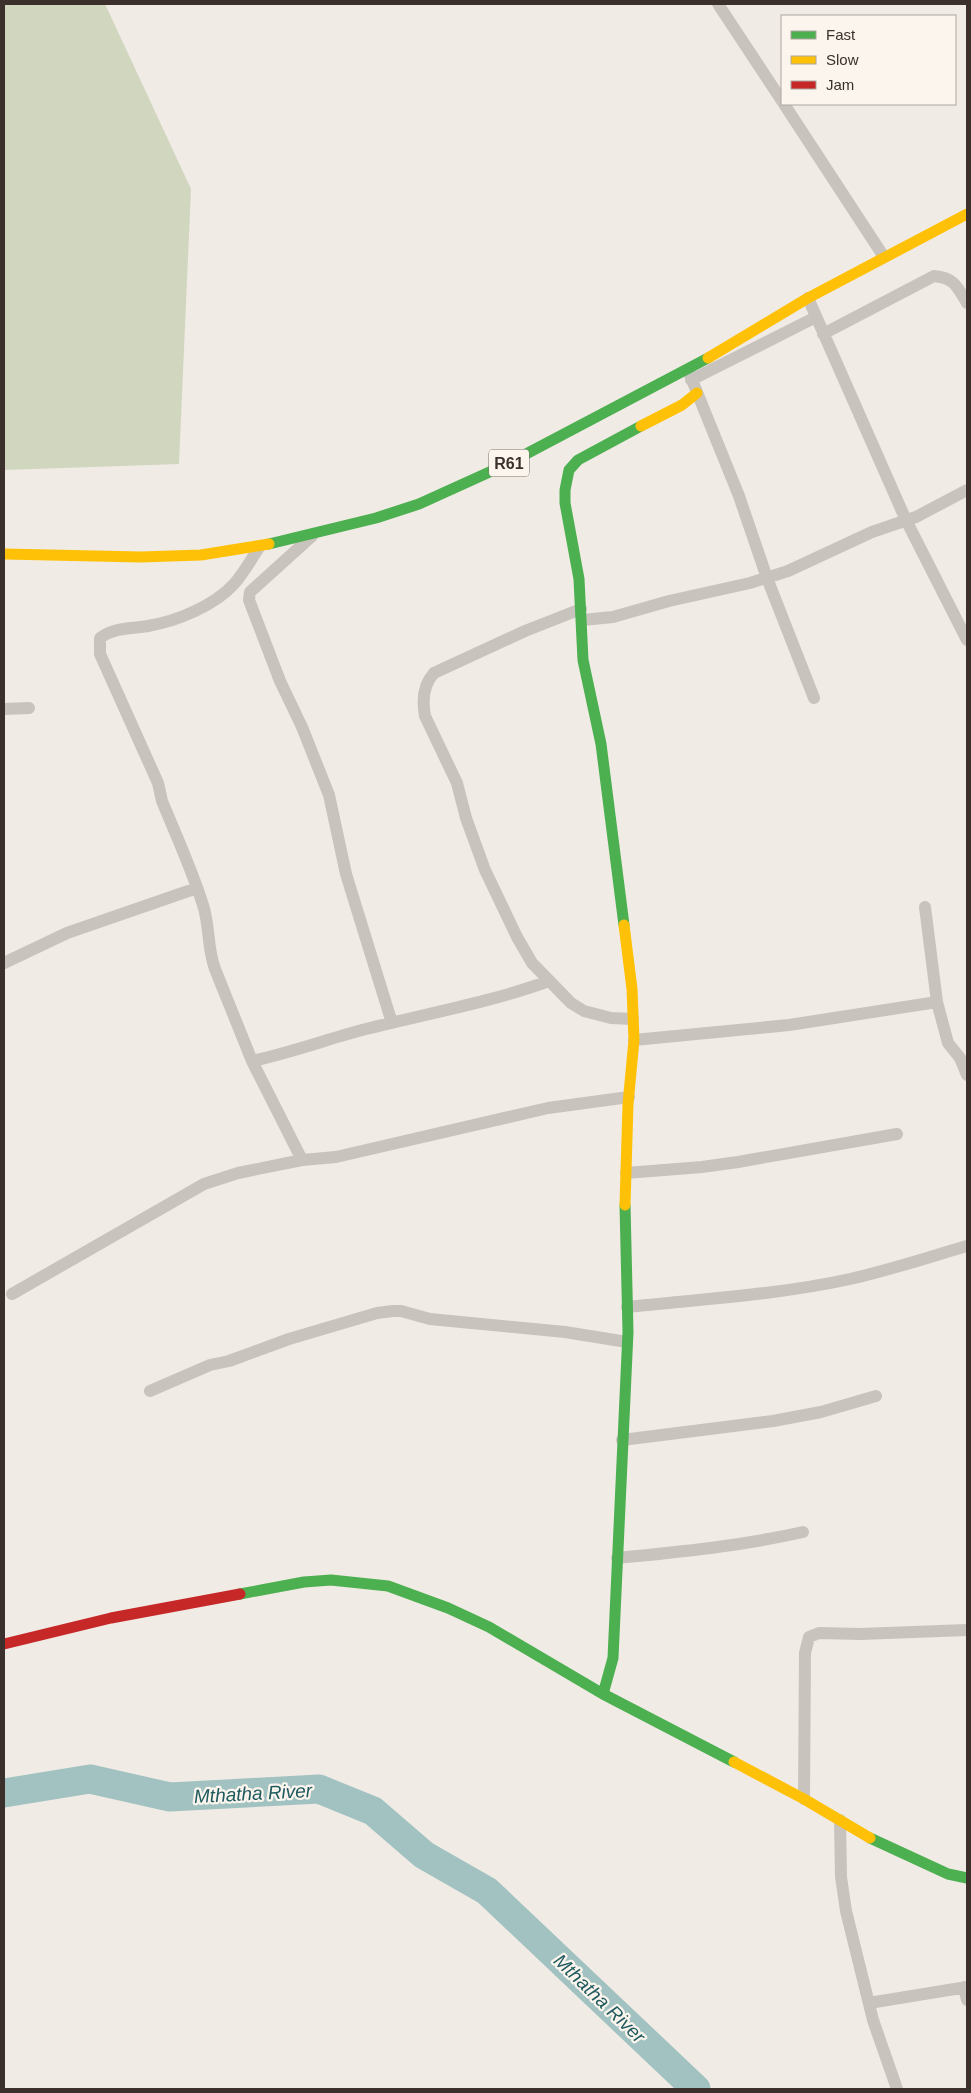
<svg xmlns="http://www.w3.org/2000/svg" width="971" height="2093" viewBox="0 0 971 2093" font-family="Arial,sans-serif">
<rect width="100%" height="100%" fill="#f0ebe5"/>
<path fill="#d1d6bf" d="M4,4H105L191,189L179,464L4,470Z"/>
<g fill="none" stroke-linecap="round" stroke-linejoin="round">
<path stroke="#a1c2c1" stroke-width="29" d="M4,1793L90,1779L170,1797L319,1789L373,1811L424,1855L487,1891L696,2089"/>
<path stroke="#c9c3be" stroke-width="12" d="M718,4L782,101
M784,104L884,257
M808,298L905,518L967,640
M823,334L934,276C955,278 957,287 967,303
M688,370L739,496L767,578L814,698
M691,380L816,317
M312,536L250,592L249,600L280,681L302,727L329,795L346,874L392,1023
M260,546C252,558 244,573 234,584C214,606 177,621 148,626C130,629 115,627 100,638V654L158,783L162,801C176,835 192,870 203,905C210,926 207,948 215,969L252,1061L302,1160L336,1157L548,1108L629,1097
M581,609L525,631L434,673C423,685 422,700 425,716L457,783L466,818L485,870L517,937L532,963L571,1003L584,1011L611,1018L633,1019
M582,620L613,617L669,601L750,583L788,571L872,532L916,517L967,490
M4,709L29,708
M925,907L937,1002L948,1043L960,1058L967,1075
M4,963L67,933L197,888
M634,1040L789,1025L937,1002
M252,1061C289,1053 325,1040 362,1030C425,1014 488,1003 549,981
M626,1173L702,1167L738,1162L897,1134
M12,1294L204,1184L238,1173L302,1160
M627,1307C701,1299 777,1295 850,1279C890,1270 929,1257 967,1246
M150,1391L210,1365L229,1361L289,1339L377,1313L393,1311H401L430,1319L565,1332L627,1342
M622,1440L773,1421L821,1412L876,1396
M617,1558C680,1552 741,1546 803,1532
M804,1799L805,1653L809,1637L819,1633L860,1634L967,1630
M840,1820L841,1877L846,1911L873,2020L897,2089
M964,1987L967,2000
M869,2003L967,1987"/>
<path stroke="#4caf50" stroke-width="11" d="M269,544L376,518L419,504L505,465L708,358
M624,925L601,744L583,660L579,579L565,503V490L569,470L578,460L641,426
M240,1594L304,1582L331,1580L388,1586L448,1608L489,1627L603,1694L734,1762
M603,1694L613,1658L628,1332L625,1205
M870,1838L948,1874L967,1878"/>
<path stroke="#ffc107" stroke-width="11" d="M708,358L808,298L967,214
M641,426L682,405L697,393
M4,554L141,557L201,555L269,544
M624,925L632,989L634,1040L628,1104L625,1205
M734,1762L804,1799L870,1838"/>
<path stroke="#c62828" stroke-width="11" d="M4,1644L111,1618L240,1594"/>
</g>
<g text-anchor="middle" stroke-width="4.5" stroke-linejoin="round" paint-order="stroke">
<rect fill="#fbf5ee" stroke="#756b66" stroke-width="1" x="489" y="449.5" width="40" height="27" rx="4"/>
<g font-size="16" font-weight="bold" fill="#3b302b">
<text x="509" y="469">R61</text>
</g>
<g font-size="19" font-style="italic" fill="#1f5a5e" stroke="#fbf5ee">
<text transform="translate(253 1793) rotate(-3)" y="7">Mthatha River</text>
<text transform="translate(600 1998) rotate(44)" y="7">Mthatha River</text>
</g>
</g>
<rect width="971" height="2093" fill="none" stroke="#3b302b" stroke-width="10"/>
<rect x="781" y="15" width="175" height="90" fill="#fbf5ee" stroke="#aea6a0"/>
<rect x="791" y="31" width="25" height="8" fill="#4caf50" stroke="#aea6a0"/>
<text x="826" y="40" font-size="15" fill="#3b302b">Fast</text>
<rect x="791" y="56" width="25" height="8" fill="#ffc107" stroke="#aea6a0"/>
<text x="826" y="65" font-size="15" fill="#3b302b">Slow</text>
<rect x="791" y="81" width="25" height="8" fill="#c62828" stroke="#aea6a0"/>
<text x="826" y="90" font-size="15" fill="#3b302b">Jam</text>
</svg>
